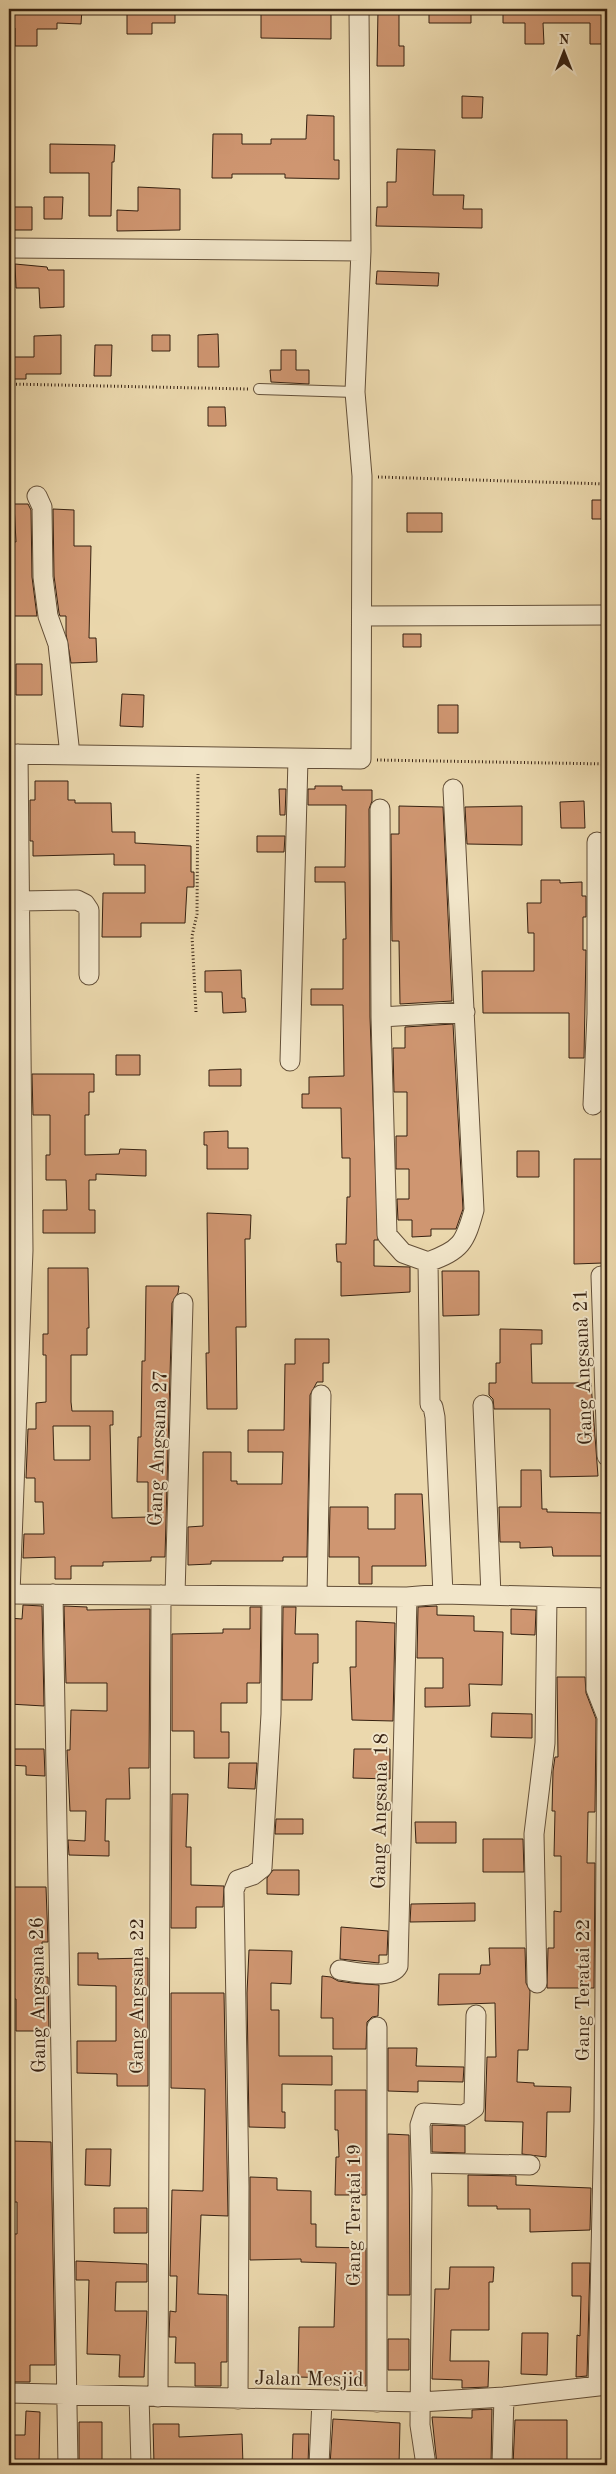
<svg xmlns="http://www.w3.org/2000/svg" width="616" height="2474" viewBox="0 0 616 2474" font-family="'Old Standard TT',serif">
<rect width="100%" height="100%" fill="#ebd8ad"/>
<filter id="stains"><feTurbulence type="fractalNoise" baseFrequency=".004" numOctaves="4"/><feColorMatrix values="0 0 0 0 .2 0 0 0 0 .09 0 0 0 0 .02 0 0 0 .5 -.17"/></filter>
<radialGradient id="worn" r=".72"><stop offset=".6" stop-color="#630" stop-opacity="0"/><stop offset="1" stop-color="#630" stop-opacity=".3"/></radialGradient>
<path fill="#cf9671" stroke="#362111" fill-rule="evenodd" d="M9,9H82L81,24L57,23V29H37V46H15V28H9Z
M127,9H175V23H152V34H127Z
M261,9H331V39L261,38Z
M378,9H399V46H404V66H377Z
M429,9H471V23H429Z
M503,9H607V44H590V23H543L544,44H525V23H503Z
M462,96L483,97L482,118H462Z
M307,115L334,116V160H339V179L285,178V174H232V178H212L213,134H242V144H271V139H306Z
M50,144L115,145L114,162H112L111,216H89V173H50Z
M397,149L435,150L433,195H464L463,209H482V228L376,226L377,207H387V182H396Z
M138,187L180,189V230L117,231V210L138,211Z
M44,197H63L62,219H44Z
M11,207H32V230H11Z
M15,264L47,267L48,270H64V307L40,308L39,288H16Z
M377,271L439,273L438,286L376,284Z
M218,334L219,367H198V335Z
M61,335V374H26V379H9V357H34V336Z
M152,335H170V351H152Z
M95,345H112L111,376H94Z
M281,350H296V370H309V384L271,382L270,370H281Z
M208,407H225L226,426H208Z
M592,500H607V519H592Z
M14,504H28L31,510L32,577L37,616H9V541L16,542Z
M53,509L74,510V546H91L89,638H96L97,662L71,663L66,634V616H60L59,613L54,576Z
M407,513H442V532H407Z
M403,634H421V647H403Z
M16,664H42V695H16Z
M122,694L144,695L143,727L120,726Z
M438,705H458V733H438Z
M35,781H68V800H75V803H111L112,832H135V843L191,846V872H194V887H187L185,923H141V937H102L103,893H145V865H114V854L33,856V841H30V800H35Z
M315,786H342V790H372V801L369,809L370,1017L378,1240H374V1266L410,1267V1292L341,1296V1262H337L336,1244H346L347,1197H350V1158H342L341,1108H302V1094H309V1077L344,1076L343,1005H311V989H343V939H346L345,882H315V867H345L346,805H308V789H315Z
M279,789H286L285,815H280Z
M584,801L585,828H561L560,802Z
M399,806L443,807L452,1001L400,1004L399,941H392L391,834H399Z
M522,806V845L467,844L465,807Z
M257,836H285L284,852H257Z
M541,880H560V883L582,882V896H586V917H583V950H586L584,1058H569V1013H483L482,971H534V933H528L527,903H541Z
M241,970L242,998H245L246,1012L223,1013L222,992H205V971Z
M453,1024L463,1209L456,1229H431V1236L412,1237V1220H398L397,1199H409V1169H396V1136H407V1092H394L393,1048H405V1027Z
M116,1055H140V1075H116Z
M241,1069V1086H209V1070Z
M9,1074H10V1116H9Z
M32,1074H94V1092H89V1115H85V1155L119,1154L120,1149L146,1150V1176L96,1174V1180H89V1210H95V1233H43V1210H67L66,1180H46V1155H50V1115H33Z
M228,1131V1148H248V1169H207V1145H204V1132Z
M517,1151H539V1177H517Z
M574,1159H603V1263L574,1264Z
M207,1213L251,1215L250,1239H245L246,1327H236L237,1409H207L206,1353H209Z
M48,1268H88L89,1328H87V1355H71V1402L72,1411H113V1425H110L112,1518L148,1517V1482H137L138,1437H141L142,1361H145L146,1286H179L178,1293L172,1303L165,1557H151V1561L103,1562V1566H71V1579H55V1557L23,1558L24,1534H44L43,1502H35V1478H26L28,1429H36V1403L46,1402V1355H43V1334H48ZM53,1426H90V1460H54Z
M442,1271H479V1315L443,1316Z
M500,1329L542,1330V1344H531L532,1383H591L598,1476L550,1477V1409H494L493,1399L489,1395V1383H496V1363H500Z
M295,1339H329V1363H323V1382H317L310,1395L307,1557H283V1561H211V1564L188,1565V1527L203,1526V1452H231V1481H237V1484H282L283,1452H248V1430H284L285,1364H295Z
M521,1470H541L542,1509H547V1512L605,1513V1556H553L552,1547L520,1548V1542H500L499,1507H521Z
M395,1494H422L426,1566H372V1584H359V1557H329L330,1507H368V1529H395Z
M23,1605L42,1606L44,1706L9,1704V1618L22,1619Z
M64,1606L87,1607V1610L150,1609L149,1768H129L130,1799H106L105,1841H109V1856L69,1855L68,1840L85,1841L86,1811H70L67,1750H70L71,1710L107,1711V1683H66Z
M437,1606V1615L474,1616V1631L503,1632L502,1685L469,1684L470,1706L425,1707V1688H443V1658H417L418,1607Z
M250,1607H261L260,1683H247V1703H221V1732H229V1758H194V1731H172V1634L223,1633V1629H250Z
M283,1607H296L295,1634H318V1663H313L312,1700H282Z
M511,1609L536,1610L535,1635L511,1634Z
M356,1621L395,1623L393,1721L352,1720L350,1667H356Z
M557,1677H585L586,1693L596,1719L595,1812H588L587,1863H595L594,1988H547L548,1948H554V1911L561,1912V1856H554L555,1811H552L553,1771L555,1757H558Z
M492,1713L532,1714V1738L491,1737Z
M9,1749H44L45,1776L26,1775V1766L9,1765Z
M354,1749H390V1779L353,1778Z
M229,1763H257L255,1789L228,1788Z
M172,1794H188L186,1847H191V1885L224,1886L223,1907H196V1928H171Z
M276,1819H303V1834H275Z
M415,1822H456V1843H416Z
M483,1839H523L524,1872H483Z
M273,1870H299V1895L267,1894V1878Z
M9,1887H46L48,1942H42L43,1977H48L49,2031H16V1999H11Z
M475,1903V1921L410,1922L411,1904Z
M341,1927L388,1931L387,1955H379V1963L340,1959Z
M489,1948H525L526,1983L530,1991L528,2050H518L517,2082L534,2083V2086L571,2087L570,2112H547L546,2157L522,2154L523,2122L485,2121L487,2057H496L495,2003L438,2005L439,1974H480L481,1965H490Z
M249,1950L292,1951L291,1984L271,1983V2010H279V2056H332V2085L282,2084V2112H285V2128L249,2127L247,1993Z
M78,1953H98V1959L148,1958V2086H117V2074L77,2073V2041H116V1986L78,1985Z
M322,1976L331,1977L338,1981L352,1983L379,1985L378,2016L372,2017L367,2022L366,2049H333V2018H321Z
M171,1993H224L228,2216L201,2215L198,2294L227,2295V2362H221V2386H195V2363H175L176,2337H169L170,2311L176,2312L177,2276H170L172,2190L203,2191L205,2089L171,2088Z
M388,2048H417L416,2066L464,2067L463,2082L418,2081V2092L388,2091Z
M335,2090H366V2195H335L336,2157H339L338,2130H335Z
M432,2125L465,2126V2153L432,2152Z
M388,2134L409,2135L410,2295H388Z
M11,2141L51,2142L55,2365H30V2382H11V2367H13V2234H17V2202H13V2166H10Z
M86,2149H111L110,2186L85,2185Z
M468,2175L516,2176V2185L591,2188L590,2230L530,2232V2209H497V2206H468Z
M250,2177L277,2178V2190L311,2191V2224H316V2247L366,2248V2386H335L336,2378L298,2377L299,2327H334L336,2263L301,2262V2259L250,2260Z
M114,2208H147V2233H114Z
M76,2261L147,2264V2282H116L115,2311H147L144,2377H119L120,2355L87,2354L89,2280H76Z
M572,2263H590L587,2376L576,2377L577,2335L580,2336L581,2296H572Z
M450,2267H494L493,2282H489V2330H451L450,2361H489L488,2387L462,2388V2380L432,2379L435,2289H449Z
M522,2333H548L547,2375L521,2374Z
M388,2339H409V2370H388Z
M492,2409L491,2465H437L432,2417L472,2418V2410Z
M26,2411L40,2412L39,2465H9V2435H25Z
M333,2419L400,2423L399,2465H330Z
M515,2420H567V2465H513Z
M79,2422H102V2465H79Z
M153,2424H179V2437L242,2434L243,2465H221V2463L154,2464Z
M293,2434H309L308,2465H292Z"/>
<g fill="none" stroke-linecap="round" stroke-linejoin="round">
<g stroke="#634f38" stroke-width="12">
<path id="lane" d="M259,389L355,392"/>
</g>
<g stroke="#634f38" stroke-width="21">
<path id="street" d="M9,248L361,251
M37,496L42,507L43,577L48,616L58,644L70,755
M362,616L607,615
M9,754L361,759L362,476L355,392L361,251L359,9
M380,809L381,1017L387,1235L403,1253L428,1262L430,1404L433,1407L435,1417L443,1594
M597,842V1014H607
M20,901L77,900L85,904L89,910V975
M381,1017L465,1012
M290,1061L298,759
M593,1105L597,1014
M428,1262C461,1250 465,1243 474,1210L453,789
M601,1276L607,1456
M483,1405L491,1595
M9,1594L407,1597L443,1594L607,1598
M10,1594L23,1250L18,754
M53,1594L68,2465
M175,1595L183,1303
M317,1595L321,1395
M596,1598V1689L607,1717L604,2121L598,2385
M340,1970C354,1972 391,1980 398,1966L407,1597
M537,1983L534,1834L545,1743L547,1597
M377,2027V2402
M422,2163L530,2165
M9,2393L420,2402L504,2397L607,2385
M139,2396L141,2465
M158,2397L161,1595
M238,2399L239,2186L234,1890L238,1880L253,1875L262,1868L271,1714L272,1596
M319,2465L322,2401
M426,2465L420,2425L422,2189L420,2125L424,2113L464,2115L474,2108L476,2015
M502,2465L504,2397"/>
</g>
<path stroke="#362111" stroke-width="3" stroke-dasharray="1 2.5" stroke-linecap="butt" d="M9,384L248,389
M378,477L607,484
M377,760L607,764
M196,1012L192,936L197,914L198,774"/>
<use href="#lane" stroke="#f2e6ca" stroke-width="10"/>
<use href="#street" stroke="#f2e6ca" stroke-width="19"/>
</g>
<g text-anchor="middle" stroke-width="4" stroke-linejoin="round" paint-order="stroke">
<g font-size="20" fill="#362111" stroke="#f2e6ca">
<text transform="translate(582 1367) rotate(-92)" y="7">Gang Angsana 21</text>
<text transform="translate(157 1448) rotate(-88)" y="7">Gang Angsana 27</text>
<text transform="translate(379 1811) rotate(-89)" y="7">Gang Angsana 18</text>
<text transform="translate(582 1990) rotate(-90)" y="7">Gang Teratai 22</text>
<text transform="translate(37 1995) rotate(-91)" y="7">Gang Angsana 26</text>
<text transform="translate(136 1996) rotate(-90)" y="7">Gang Angsana 22</text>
<text transform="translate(353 2215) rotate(-90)" y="7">Gang Teratai 19</text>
<text transform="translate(309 2378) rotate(1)" y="7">Jalan Mesjid</text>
</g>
</g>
<rect width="616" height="2474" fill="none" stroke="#ebd8ad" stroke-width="30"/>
<rect x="10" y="10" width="596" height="2454" fill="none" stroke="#362111" stroke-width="2.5"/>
<rect x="15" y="15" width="586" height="2444" fill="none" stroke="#362111"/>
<g transform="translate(564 52)" stroke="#f2e6ca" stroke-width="4" paint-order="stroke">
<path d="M0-4L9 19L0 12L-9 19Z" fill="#362111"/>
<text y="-8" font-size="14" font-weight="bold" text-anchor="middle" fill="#362111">N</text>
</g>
<rect width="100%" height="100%" filter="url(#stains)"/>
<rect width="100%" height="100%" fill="url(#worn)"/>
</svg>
